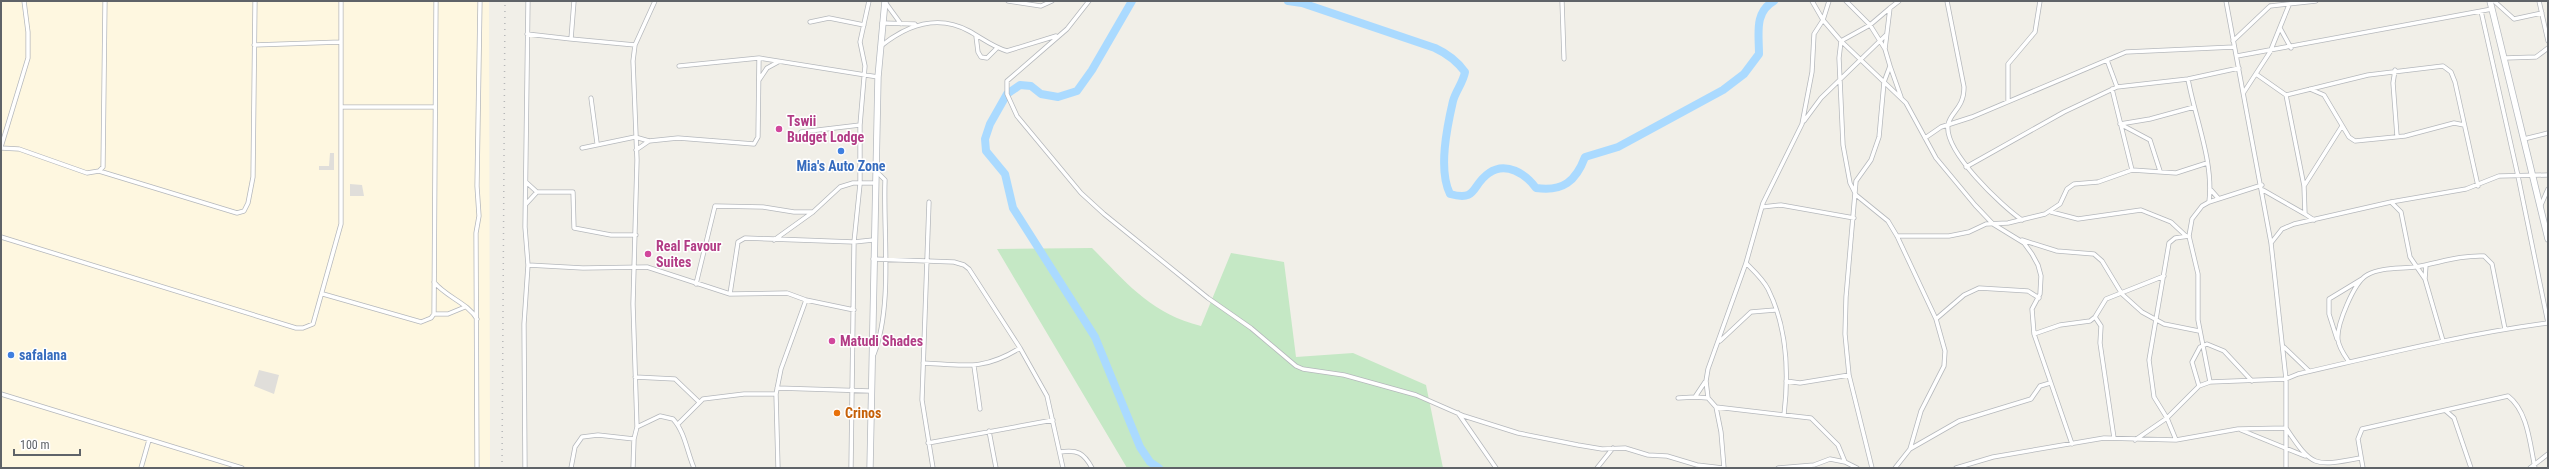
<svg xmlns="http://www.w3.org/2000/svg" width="2549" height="469" viewBox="0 0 2549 469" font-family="'Roboto Condensed',sans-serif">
<rect width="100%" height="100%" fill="#f1efe8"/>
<path fill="#fef7e0" d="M1,1H489L490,468H1Z"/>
<path fill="#e0deda" d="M330,153H334V170H319V166H329Z
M350,184L362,185L364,196H350Z
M259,370L279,375L274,394L254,386Z"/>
<path fill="#c5e8c5" d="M1092,248C1128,284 1150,313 1201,326L1231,253L1284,262L1296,357L1353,353L1426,385L1443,468H1127L997,249Z"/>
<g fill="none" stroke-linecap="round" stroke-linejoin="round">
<path stroke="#aadaff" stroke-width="8" d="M1132,1L1092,70L1077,91L1058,97L1041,94L1031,86L1020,85L1007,94L990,124L985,139L986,151L1005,174L1013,208L1095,337L1140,447L1150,462L1159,468
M1288,1L1302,3L1435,48C1448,54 1457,61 1465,72C1463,83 1456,90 1453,101C1447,127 1438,170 1450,194C1478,202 1471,185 1489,173C1506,161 1526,174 1536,188C1563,192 1576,181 1585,157L1618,147L1723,90L1744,74L1759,54C1759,34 1754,12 1774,1"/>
<g stroke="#b5b8bc" stroke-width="5">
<path id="street" d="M574,1L571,39L635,45
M1008,1L1041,6L1052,1
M1089,1L1067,29L1007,81V94L1017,116L1081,193L1104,214L1208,298L1251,328L1296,366L1303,369L1344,375L1416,395L1464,416L1518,433L1578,445L1602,449L1625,448L1648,455L1667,456L1697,465L1723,468
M1562,1L1564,59
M1812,1L1823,20L1841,41L1906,103L1936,158L1975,205L1993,224L2024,243L2032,254L2038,265L2041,276L2040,294L2032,309L2034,334L2072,444
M1846,1L1870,25L1885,49
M1947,1L1964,87C1964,109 1950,112 1948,125C1944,152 2002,206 2022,220
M2226,1L2271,243L2286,379V468
M2494,1L2514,19L2542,13
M2539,1L2548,41
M885,2L901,24
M2270,6L2316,1
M1890,8L1870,25L1841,41L1839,58L1843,145L1850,183L1856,195L1888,221L1897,236L1936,319L1945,351L1944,366L1921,411L1910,449L1895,468
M2481,11L2518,176L2548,323
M810,22L829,18L864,25
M882,23L915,24
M2280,28L2291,48
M527,34L571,39
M976,36L978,52L981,57L987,58L997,48
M2233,41L2270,6
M254,45L341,42
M881,46C907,25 938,14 969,31C982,38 993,47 1007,51L1056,36
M2237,56L2492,9
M2505,58L2536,57L2548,48
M2107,60L2117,87
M679,66L759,58L878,77
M1890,66L1901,97
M2395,70L2393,83L2397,136
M2256,74L2286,95L2368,75L2443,66L2451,72L2455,82L2478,186
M2188,79C2195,118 2214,162 2209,202
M759,80L767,68L778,62
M2112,89L2132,170
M2310,89L2324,95L2349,137L2355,141L2405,136L2454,123L2464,125
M2244,92L2270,52L2289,5
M2286,95L2304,186L2305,214L2314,220
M591,98L597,143
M2008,101V64L2035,32L2040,1
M342,107H435
M1804,121L1821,98L1886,35
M2120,124L2150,119L2194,107
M2120,124L2150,140L2160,171
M801,132L860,125
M1925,138L1941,127L1972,117L2126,52L2234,47
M2524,139L2548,133
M1,147L28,58V32L24,1
M1,148L19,149L87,173L99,171L103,167L105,1
M582,148L635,137L649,141L678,138L754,144L758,137L759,58
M636,150L649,141
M1966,167L2064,112L2117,87L2188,79L2239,68
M99,171L237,213L244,211L248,203L253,177L255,1
M526,182L537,192H573L574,228L611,235H636
M2304,186L2342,126
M2211,190L2218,198
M2263,190L2305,214
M929,202L922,400L933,468
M2391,202L2401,212L2410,257L2425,279L2443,341
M526,204L537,192
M2541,205L2548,189
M1762,207L1781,205L1854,218
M2051,212L2078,219L2141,210L2171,222L2186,236
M1897,236H1949L1969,232L1986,224L2008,223L2045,214L2060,204L2067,189L2074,184L2098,182L2132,170L2176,173L2207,163
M1,237L296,328H303L313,324L341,224V1
M774,240L813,212L840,187L853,183H875
M2022,240L2057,251L2094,254L2102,261L2122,294L2142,312L2164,324L2199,331
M2271,243L2282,229L2294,224L2391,202L2466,189L2499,176L2548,175
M873,259L954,262L964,265L969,269L1020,348L1047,396L1063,468
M1746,263C1754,271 1763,279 1768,289C1787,327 1789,373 1784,415
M528,265L583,268L647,267L730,294L787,293L806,300L854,310
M2425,279L2426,265
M434,282C446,297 468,303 477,319
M696,284L715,206L763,207L794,212H813
M323,294L421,322L431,318L434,314L436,1
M730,294L738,242L745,238L854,242L873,240
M434,314H448L465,307
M2095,317L2101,326L2100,343L2114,438
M1936,319L1964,295L1979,288L2028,291L2039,298
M2034,334L2060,325L2090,321L2095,317L2106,299L2164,276
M2337,339L2329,314V299L2362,279
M1720,341L1751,312L1775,310
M2284,347L2309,371
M874,354C893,306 883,232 885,180L875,170
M2349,362C2345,356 2339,348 2338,340C2336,326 2354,282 2367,275C2381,267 2400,269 2415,267C2439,263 2460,255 2484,256L2492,264L2505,329
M923,363C964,365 983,371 1020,348
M974,366L980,409
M635,377L675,379L698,401
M1786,381L1800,383L1849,375
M2210,382L2198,320V274L2189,236L2192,219L2202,206L2209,202L2262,185
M2199,386L2192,362L2200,347L2207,344L2224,351L2252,381
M777,388L870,391
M1,394L242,468
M1695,397L1708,398
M1678,398L1695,397L1705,382
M1716,407L1811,418L1838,445L1845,462L1857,468
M2446,411L2454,418L2471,468
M1458,413L1496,468
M678,424L703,399L744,394H776
M637,427L660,416L673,419C685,432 687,452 694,468
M2241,430L2305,456
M989,431L996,468
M2135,440L2167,418L2199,386L2210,382L2286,379L2298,374C2381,355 2464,334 2548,323
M2176,440L2167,418L2154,397L2149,360L2169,243L2175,238L2189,236
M928,443L1053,420
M1910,449L1959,421L2031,399L2040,386L2050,383
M1060,452C1077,449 1084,453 1092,468
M141,468L149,440
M477,468L476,233L479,216L477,186L480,1
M525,468L524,324L528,265L525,227L528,1
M571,468L575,447L582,437L598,435L634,439
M633,468L634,439L637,427L633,304L637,160L633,61L635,45L655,1
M778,468L776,394L781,369L806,300
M851,468L854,242L860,184V125L865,66L860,42L869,1
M1597,468L1613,448
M1724,468L1721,432L1716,407L1708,398L1706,381L1708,369L1746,263L1763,203L1802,124L1812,72L1814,34L1823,20L1829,1
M1778,468L1814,465L1830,459L1845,462
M1872,468L1849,375L1845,334L1846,297L1856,181L1871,160L1879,137L1884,82L1890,66L1885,49L1890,8L1899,1
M1956,468L1993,457L2104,438L2176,440L2238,429L2286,428C2312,467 2314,467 2360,458
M2363,468L2358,439L2362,429L2508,396C2528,411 2530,445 2535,468
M2530,468L2548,454"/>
</g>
<g stroke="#b6babf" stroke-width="7">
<path id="secondary" d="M2490,1L2548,239
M870,468L878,77L885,1"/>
</g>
<use href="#street" stroke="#fff" stroke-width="3.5"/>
<use href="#secondary" stroke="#fff" stroke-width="5.5"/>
<path stroke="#b6b7b8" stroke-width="1.5" stroke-dasharray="1 5" stroke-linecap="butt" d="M502,468L505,1"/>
</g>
<g fill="#d1479c" stroke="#fff" stroke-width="1.5">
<circle cx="779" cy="129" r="4"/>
<circle cx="648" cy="254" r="4"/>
<circle cx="832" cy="341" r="4"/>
</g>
<g fill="#3f7fe0" stroke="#fff" stroke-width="1.5">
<circle cx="841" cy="151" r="4"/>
<circle cx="11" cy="355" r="4"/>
</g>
<circle fill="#e8710a" stroke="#fff" stroke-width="1.5" cx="837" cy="413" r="4"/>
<g text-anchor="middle" stroke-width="3" stroke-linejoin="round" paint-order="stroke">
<g font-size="14" font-weight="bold" fill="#b23c85" stroke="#fff" text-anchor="start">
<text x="787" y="126">Tswii<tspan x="787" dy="16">Budget Lodge</tspan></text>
<text x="656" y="251">Real Favour<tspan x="656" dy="16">Suites</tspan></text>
<text x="840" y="346">Matudi Shades</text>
</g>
<g font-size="14" font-weight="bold" fill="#366cbe" stroke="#fff">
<text x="841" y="171">Mia's Auto Zone</text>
<text x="19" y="360" text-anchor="start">safalana</text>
</g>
<g font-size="14" font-weight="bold" fill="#c56008" stroke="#fff" text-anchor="start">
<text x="845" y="418">Crinos</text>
</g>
</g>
<rect width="2549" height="469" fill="none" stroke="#5f6368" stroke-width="4"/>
<path d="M14 449v6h66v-6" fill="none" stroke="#5f6368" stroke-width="2"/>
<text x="20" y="449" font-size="12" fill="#5f6368" stroke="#ffffff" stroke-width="3" paint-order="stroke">100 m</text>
</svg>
